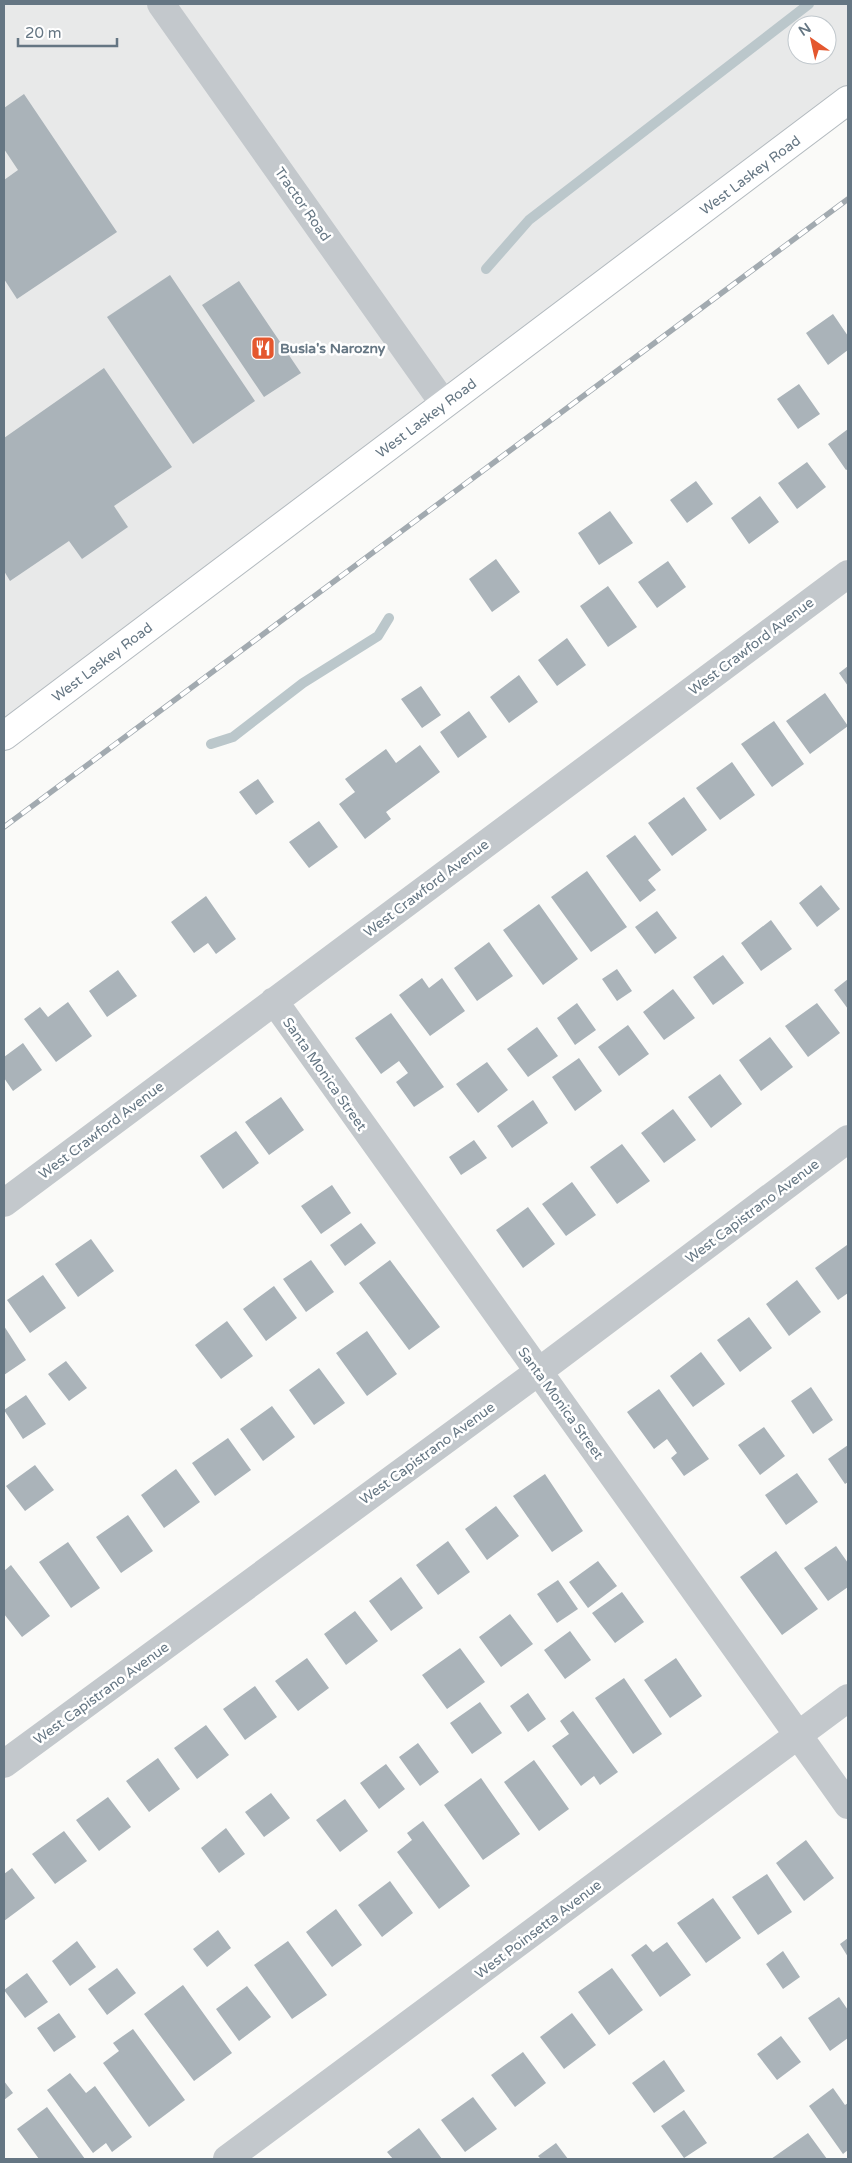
<svg xmlns="http://www.w3.org/2000/svg" width="852" height="2163" viewBox="0 0 852 2163" font-family="'Varela Round',sans-serif">
<rect width="100%" height="100%" fill="#fafaf8"/>
<path fill="#e8e9e9" fill-rule="evenodd" d="M4,4H848V100L4,736ZM797,25H827V55H797Z"/>
<g fill="none" stroke-linecap="round" stroke-linejoin="round">
<path stroke="#bbc7cb" stroke-width="10" d="M486,269L529,220L809,4
M211,744L233,737L303,683L378,636L389,618"/>
</g>
<path fill="#aab3b9" d="M24,94L117,232L17,299L4,279V180L18,170L4,149V108Z
M170,275L255,401L193,444L107,317Z
M239,281L301,373L264,397L202,305Z
M833,314L848,336V350L828,365L806,333Z
M104,368L172,467L114,506L128,527L82,559L69,541L10,581L4,571V438Z
M799,384L820,414L798,429L777,399Z
M848,429V469L846,470L828,444Z
M807,462L826,487L797,509L778,483Z
M696,481L713,504L687,523L670,500Z
M760,496L779,522L749,544L731,518Z
M610,511L633,543L599,565L578,533Z
M496,559L520,592L492,612L469,579Z
M668,561L686,587L657,608L638,582Z
M608,586L637,627L608,647L580,606Z
M567,638L586,665L557,686L538,660Z
M848,666V686L839,673Z
M519,675L538,702L509,723L490,697Z
M421,686L441,715L422,728L401,699Z
M825,693L848,726L810,754L786,721Z
M469,711L487,737L458,758L440,732Z
M774,721L804,764L772,787L741,744Z
M420,745L440,772L386,812L391,819L365,839L339,804L355,792L345,779L386,749L396,763Z
M732,762L755,795L720,820L696,788Z
M258,779L274,802L256,815L239,792Z
M684,797L707,830L672,856L648,823Z
M319,821L338,847L309,868L289,842Z
M635,835L661,870L648,880L656,890L640,902L606,856Z
M587,871L627,927L591,952L551,897Z
M821,885L840,909L817,927L799,903Z
M206,896L236,939L216,954L208,943L194,953L171,922Z
M539,904L578,959L543,985L503,930Z
M657,911L677,938L655,954L635,927Z
M771,920L792,949L761,971L741,943Z
M489,942L513,976L477,1001L454,968Z
M723,955L744,983L713,1005L693,977Z
M617,969L632,991L617,1001L602,979Z
M118,970L137,996L107,1017L89,991Z
M422,978L429,988L442,978L465,1011L430,1036L399,995Z
M848,979V1009L834,990Z
M673,989L695,1018L664,1040L643,1012Z
M68,1002L92,1036L56,1062L24,1019L40,1007L48,1017Z
M577,1003L596,1030L575,1045L557,1018Z
M817,1003L840,1033L808,1057L785,1026Z
M391,1013L444,1087L414,1107L396,1082L408,1073L399,1061L381,1074L355,1038Z
M628,1025L649,1054L619,1076L598,1047Z
M537,1027L558,1056L528,1077L507,1049Z
M770,1037L793,1067L761,1091L739,1060Z
M23,1043L42,1070L13,1091L4,1078V1057Z
M579,1058L602,1091L575,1111L552,1077Z
M487,1062L508,1090L478,1113L456,1084Z
M720,1074L742,1104L711,1128L688,1097Z
M281,1097L304,1130L269,1155L245,1122Z
M533,1100L548,1123L512,1148L497,1126Z
M673,1109L696,1140L664,1163L641,1133Z
M236,1131L259,1163L223,1189L200,1156Z
M474,1140L487,1158L461,1175L449,1157Z
M622,1144L650,1181L617,1204L590,1167Z
M572,1182L596,1215L566,1236L542,1204Z
M332,1185L351,1213L321,1234L301,1206Z
M528,1207L555,1244L523,1268L496,1230Z
M361,1223L376,1243L345,1266L330,1245Z
M91,1239L114,1271L78,1297L55,1264Z
M847,1245L848,1293L838,1300L815,1268Z
M311,1260L334,1292L306,1312L283,1279Z
M390,1260L440,1327L409,1350L359,1283Z
M43,1275L66,1308L30,1333L7,1300Z
M797,1280L821,1312L789,1336L766,1304Z
M274,1286L297,1318L266,1341L243,1309Z
M749,1317L772,1348L740,1372L717,1340Z
M227,1321L253,1356L221,1379L195,1345Z
M4,1326L26,1360L4,1375Z
M367,1331L397,1374L367,1396L336,1353Z
M701,1352L725,1384L693,1407L670,1376Z
M66,1361L87,1388L69,1401L48,1374Z
M319,1368L345,1403L314,1425L289,1390Z
M811,1387L833,1420L813,1434L791,1401Z
M659,1389L709,1459L684,1476L671,1458L677,1453L667,1439L654,1449L627,1412Z
M26,1395L46,1424L23,1439L4,1410Z
M272,1406L295,1437L263,1461L240,1429Z
M764,1427L785,1456L760,1475L738,1445Z
M228,1438L251,1470L215,1496L192,1463Z
M848,1445V1482L845,1484L828,1459Z
M35,1465L54,1490L25,1511L6,1486Z
M176,1469L200,1502L164,1528L141,1495Z
M797,1473L818,1502L786,1525L765,1495Z
M545,1474L583,1531L552,1552L513,1496Z
M496,1506L519,1536L487,1560L465,1529Z
M128,1515L153,1551L121,1573L96,1537Z
M448,1541L470,1572L438,1595L416,1565Z
M68,1542L100,1588L71,1608L39,1562Z
M836,1546L848,1563V1587L828,1601L804,1568Z
M776,1551L818,1609L782,1635L740,1577Z
M598,1561L617,1586L588,1608L569,1582Z
M11,1565L50,1616L22,1637L4,1614V1571Z
M401,1577L423,1608L391,1631L369,1601Z
M558,1580L578,1609L557,1623L537,1594Z
M622,1592L644,1622L615,1643L592,1613Z
M355,1611L378,1641L346,1665L324,1634Z
M510,1614L533,1644L501,1667L479,1637Z
M570,1631L591,1660L565,1679L544,1650Z
M460,1648L485,1682L447,1709L422,1675Z
M307,1658L329,1688L298,1711L275,1681Z
M676,1658L702,1696L670,1718L644,1680Z
M624,1678L662,1734L633,1754L595,1698Z
M255,1686L277,1717L245,1740L223,1709Z
M528,1693L546,1719L528,1732L510,1706Z
M480,1702L502,1733L472,1754L450,1723Z
M573,1711L618,1772L600,1785L594,1776L581,1786L552,1746L569,1734L560,1721Z
M206,1725L229,1755L197,1779L174,1748Z
M418,1743L439,1772L420,1786L399,1757Z
M158,1758L180,1789L149,1812L126,1781Z
M534,1760L569,1809L539,1831L504,1782Z
M386,1764L405,1789L379,1809L360,1783Z
M481,1778L520,1834L483,1860L444,1805Z
M271,1793L290,1818L264,1837L245,1812Z
M108,1797L131,1827L99,1851L76,1820Z
M345,1799L368,1831L340,1852L316,1820Z
M423,1821L470,1886L439,1909L397,1852L412,1840L407,1833Z
M226,1828L245,1854L219,1873L201,1848Z
M64,1831L87,1861L55,1884L32,1854Z
M806,1840L834,1878L804,1901L776,1863Z
M12,1868L35,1898L4,1921V1874Z
M767,1874L792,1912L758,1935L732,1897Z
M390,1881L413,1913L382,1937L358,1905Z
M713,1898L741,1938L706,1963L677,1923Z
M336,1909L362,1945L332,1967L306,1932Z
M218,1930L231,1948L207,1967L193,1949Z
M848,1938V1957L840,1944Z
M77,1941L96,1967L70,1986L52,1961Z
M288,1941L327,1995L292,2019L254,1965Z
M667,1942L691,1975L660,1997L631,1955L646,1944L653,1952Z
M783,1951L800,1977L783,1989L766,1964Z
M117,1968L136,1993L107,2015L88,1989Z
M612,1968L643,2010L609,2035L578,1992Z
M27,1973L48,2002L25,2018L4,1990Z
M183,1985L232,2053L194,2081L144,2014Z
M247,1986L271,2017L239,2041L216,2009Z
M839,1997L848,2010V2038L830,2051L808,2018Z
M59,2013L76,2037L54,2052L37,2028Z
M572,2013L596,2045L564,2069L540,2037Z
M133,2029L185,2100L149,2127L103,2063L119,2051L113,2043Z
M781,2036L801,2062L777,2080L757,2054Z
M523,2052L546,2083L515,2107L491,2075Z
M664,2060L685,2091L654,2113L632,2083Z
M70,2073L86,2093L95,2086L132,2137L112,2152L106,2143L93,2153L47,2090Z
M4,2081L13,2093L4,2100Z
M833,2088L845,2105L848,2103V2150L843,2154L809,2106Z
M473,2097L497,2129L465,2152L441,2120Z
M47,2107L85,2159H39L17,2129Z
M684,2110L707,2143L684,2158L661,2126Z
M419,2128L442,2159H393L387,2152Z
M808,2133L827,2159H771Z
M556,2143L568,2159H541L538,2156Z"/>
<g fill="none" stroke-linecap="round" stroke-linejoin="round">
<g stroke="#b3babf" stroke-width="30">
<path id="secondary" d="M4,736L848,100"/>
</g>
<path stroke="#c3c8cc" stroke-width="28" d="M161,4L444,404
M274,1001L848,1805
M4,1203L848,574
M4,1764L538,1372L848,1139
M227,2159L848,1698"/>
<use href="#secondary" stroke="#fff" stroke-width="28"/>
<g stroke="#a2aab0" stroke-width="5.5">
<path id="rail" d="M4,827L848,199"/>
</g>
<use href="#rail" stroke="#fff" stroke-width="4" stroke-dasharray="11" stroke-linecap="butt"/>
</g>
<defs>
<g id="restaurant-square" transform="scale(1.25)"><rect x="-9" y="-9" width="18" height="18" rx="4" fill="#e4572e" stroke="#fff"/><path d="M-5-6h1v4h1v-4h1v4h1v-4h1v5L-1.5 .5V6h-2V.5L-5-1ZM5-6V6H3V1.5H1.5Q1.5-4 5-6Z" fill="#fff"/></g>
</defs>
<g fill-rule="evenodd">
<use href="#restaurant-square" x="263" y="348"/>
</g>
<g text-anchor="middle" stroke-width="5" stroke-linejoin="round" paint-order="stroke">
<g font-size="14" fill="#657683" stroke="#fff">
<text transform="translate(750 175) rotate(-37)" y="5">West Laskey Road</text>
<text transform="translate(303 204) rotate(55)" y="5">Tractor Road</text>
<text transform="translate(426 418) rotate(-37)" y="5">West Laskey Road</text>
<text transform="translate(751 646) rotate(-37)" y="5">West Crawford Avenue</text>
<text transform="translate(102 662) rotate(-37)" y="5">West Laskey Road</text>
<text transform="translate(426 888) rotate(-37)" y="5">West Crawford Avenue</text>
<text transform="translate(325 1074) rotate(55)" y="5">Santa Monica Street</text>
<text transform="translate(101 1130) rotate(-37)" y="5">West Crawford Avenue</text>
<text transform="translate(752 1211) rotate(-37)" y="5">West Capistrano Avenue</text>
<text transform="translate(561 1403) rotate(54)" y="5">Santa Monica Street</text>
<text transform="translate(427 1453) rotate(-36)" y="5">West Capistrano Avenue</text>
<text transform="translate(101 1693) rotate(-36)" y="5">West Capistrano Avenue</text>
<text transform="translate(538 1929) rotate(-37)" y="5">West Poinsetta Avenue</text>
</g>
<g font-size="14" font-weight="bold" fill="#657683" stroke="#fff" text-anchor="start">
<text x="280" y="353">Busia's Narozny</text>
</g>
</g>
<rect width="852" height="2163" fill="none" stroke="#657683" stroke-width="10"/>
<g transform="translate(812 40) rotate(326)"><circle r="24" fill="#ffffff" stroke="#c1c8cd"/>
<path d="M0-4L9 19L0 12L-9 19Z" fill="#e4572e"/>
<text y="-8" font-size="14" font-weight="bold" text-anchor="middle" fill="#657683">N</text>
</g>
<path d="M18 38v8h99v-8" fill="none" stroke="#657683" stroke-width="2.5"/>
<text x="25" y="38" font-size="15" fill="#657683" stroke="#ffffff" stroke-width="4" paint-order="stroke">20 m</text>
</svg>
